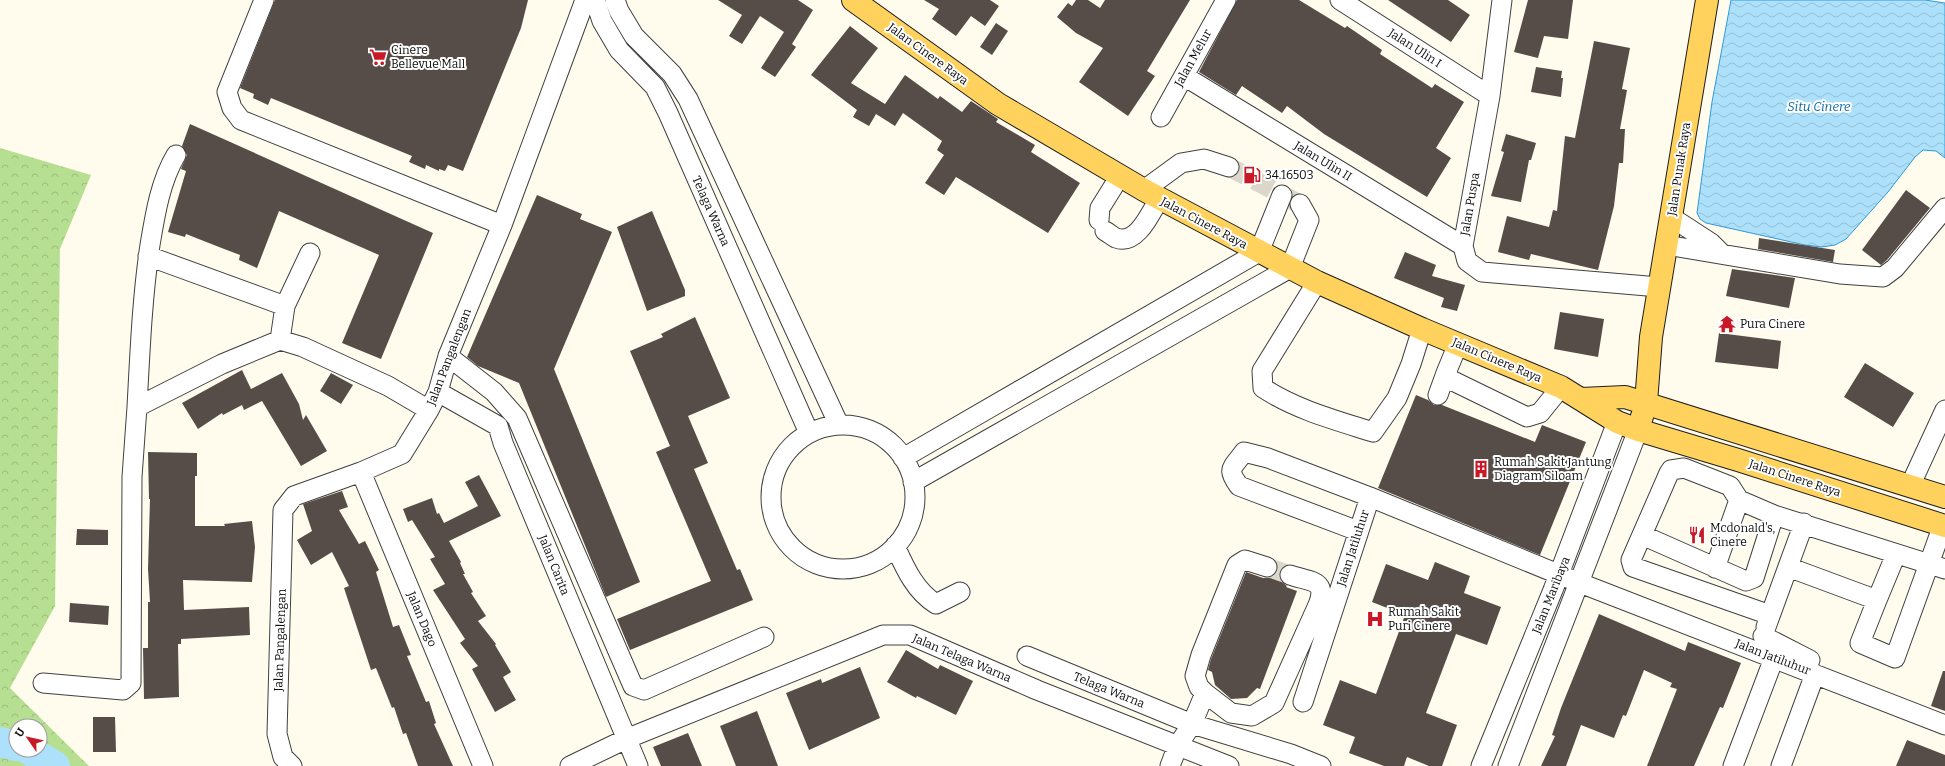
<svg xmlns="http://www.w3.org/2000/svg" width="1945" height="766" viewBox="0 0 1945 766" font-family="Bitter,serif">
<defs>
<pattern id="forest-crowns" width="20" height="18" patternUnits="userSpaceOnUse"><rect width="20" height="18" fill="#b7df91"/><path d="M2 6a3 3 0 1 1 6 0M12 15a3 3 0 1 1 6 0" fill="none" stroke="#9cbe7c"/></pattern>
<pattern id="water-waves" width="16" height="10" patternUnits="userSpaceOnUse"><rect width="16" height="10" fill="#ade1fb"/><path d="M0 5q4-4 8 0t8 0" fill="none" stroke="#94c0d6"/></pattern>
</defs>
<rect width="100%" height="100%" fill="#fffbed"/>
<path fill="url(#forest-crowns)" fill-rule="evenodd" d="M0,148L91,175L60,249L55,606L10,688L89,766H0ZM16,726H40V750H16Z"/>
<path fill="url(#water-waves)" stroke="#2d9ad9" d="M1731,0H1925L1945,3V158L1936,151L1923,150L1915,157L1888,192L1846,239L1835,245L1822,247L1805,245L1706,223L1700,219L1697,213L1712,102Z"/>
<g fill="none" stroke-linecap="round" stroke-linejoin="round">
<path stroke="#ade1fb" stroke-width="30" d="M0,742L16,746
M29,750L55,766"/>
</g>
<path fill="#574d48" d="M275,0H528L521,28L463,171L448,165L445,171L439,169V171L426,165L425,169L409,162L412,156L271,98L268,105L253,98L254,94L240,88Z
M718,0H798L813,10L792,44L796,47L775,77L761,68L784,32L760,16L742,44L729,36L742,15Z
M924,0H990L999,6L985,26L971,16L956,36L932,19L939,9Z
M1076,0H1088L1100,8L1105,0H1190L1147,71L1155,76L1128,116L1079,82L1103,48L1076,33L1057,17L1068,3L1072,6Z
M1237,0H1299L1345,28L1347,26L1382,50L1380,54L1432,88L1435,84L1464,102L1436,148L1451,158L1427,197L1324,134L1287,106L1282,113L1242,86L1236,95L1199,72Z
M1388,0H1448L1470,15L1451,42Z
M1528,0H1573L1568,39L1544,36L1538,58L1514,52Z
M996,23L1008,31L992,55L980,47Z
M850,26L878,48L851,83L885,104L905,75L938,99L940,96L962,112L971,101L998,119L996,122L1035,145L1031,152L1080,183L1048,233L956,177L944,195L925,183L944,155L937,150L942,141L903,113L895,126L876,114L869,126L853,117L857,110L811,75Z
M1594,41L1630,48L1622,89L1627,90L1620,129H1625L1623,163H1619L1614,206L1598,270L1531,254L1529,260L1498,252L1507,216L1549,227L1553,210L1557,211L1565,136L1575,138Z
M1536,67L1562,71L1561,78H1563L1561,97L1531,92Z
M190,124L433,233L381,359L342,343L379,255L279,211L257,268L239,260L240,255L219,247L186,234L185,237L168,232L186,171L181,169L187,155L182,146Z
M1506,134L1536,143L1531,160H1529L1521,202L1491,196L1504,152L1501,151Z
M1906,190L1930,208L1887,260L1881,265L1862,250Z
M537,195L582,214L580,219L612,232L554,369L640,582L606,597L519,383L478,366L467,357Z
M652,211L685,290V296L647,311L617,227Z
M1759,238L1835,250L1833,262L1758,249Z
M1405,252L1436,265L1432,276L1465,285L1457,311L1441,307L1444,298L1394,278Z
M1732,269L1795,278L1789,308L1726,296Z
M1560,312L1604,319L1598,357L1554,349Z
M695,317L730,398L688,416L708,463L694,469L737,570L740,569L753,600L630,650L617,619L711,581L656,452L670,446L630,351L663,337L661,334Z
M1719,333L1781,341L1778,369L1715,362Z
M1865,363L1914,393L1893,427L1844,397Z
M242,370L251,389L282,373L299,404L303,420L306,415L327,451L301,466L262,401L244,410L242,405L223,415L222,413L198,429L182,403Z
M331,373L353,385L341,404L320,391Z
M1416,395L1428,400L1434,405H1442L1535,442L1542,425L1586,442L1540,555L1378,488Z
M148,452L197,453V476H195V526H225L224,524L252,521L255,547L252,582L183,580L184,610L249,607L250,635L181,639V644H178L179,697L144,699L143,648H148V602H150L148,569L150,499H149Z
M479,475L501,516L449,541L461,562L460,563L465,574H463L473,592L471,593L486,616L478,621L496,644L495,645L511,672L503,677L516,700L495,712L472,669L478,666L460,643L465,639L433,590L445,584L430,559L435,557L412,520L408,522L403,509L432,498L437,514L439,513L444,523L478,506L465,482Z
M342,491L348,507L339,510L359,544L365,541L379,570L376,572L393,627L399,625L411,655L407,656L426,702L429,701L436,723L434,724L453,766H418L406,733L403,734L394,707L392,708L376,668L371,670L344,588L349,586L332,552L311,565L297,540L312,531L303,504Z
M77,529L108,530V545H76Z
M1435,562L1470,576L1464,593L1501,607L1487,645L1456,634L1426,713L1457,725L1442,766H1429L1407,757L1404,766H1384L1349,753L1355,737L1323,725L1340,680L1376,694L1405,615L1372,602L1386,564L1428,580Z
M1278,568L1281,569L1279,577L1282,582L1287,586L1286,587L1297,591L1260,689L1257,688L1247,698L1231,699L1215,685L1212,672L1208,670L1211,659L1246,572L1263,578H1269L1275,575Z
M70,603L109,606L108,625L69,622Z
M1599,614L1685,651L1688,642L1741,663L1723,708L1720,707L1694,766H1647L1677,689L1670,687L1672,683L1644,670L1626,716L1623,715L1614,738L1581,725L1566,766H1541L1555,736L1552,735L1561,708Z
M906,650L938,669L940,665L973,681L956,715L917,696L916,698L887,682Z
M860,667L880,718L809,750L786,693L821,679L822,683Z
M1943,671H1945V711L1931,706Z
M757,711L778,766H736L720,726Z
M93,717H115L116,752H93Z
M688,733L702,766H661L653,747Z
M1907,740L1945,755V766H1896Z"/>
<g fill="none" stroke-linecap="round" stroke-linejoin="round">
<path stroke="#dbd7cb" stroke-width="19" stroke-dasharray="19 10" stroke-linecap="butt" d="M1229,167L1300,204
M1267,567L1290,575"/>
<g stroke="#404040" stroke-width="21">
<path id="minor" d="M264,0L227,92L232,108L241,120L502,225
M595,0L602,21L619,50L655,87L668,113L809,433
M615,0L619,11L634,36L672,74L688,99L839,425
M1340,0L1490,96
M1502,0L1490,96L1463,246L1467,261L1482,272L1659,287
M1184,76L1463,246
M1161,117L1226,0
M1144,190L1181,163L1204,159L1229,167
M1671,217L1711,243L1722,254
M1099,220L1100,208L1120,176
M1105,231C1109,233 1112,236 1116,238C1137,246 1151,212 1159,199
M1666,245L1840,274L1883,277L1895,268L1945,208
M148,256L285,306
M1317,282L1262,371L1263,388C1297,410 1335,420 1373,432L1397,398L1411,364L1422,329
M280,340L285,306L310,253
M1458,344L1446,373L1451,380L1527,417L1540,413L1561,387
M448,356L494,392L517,418L633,686L644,690L764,637
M438,392L498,426L503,443L638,766
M1438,395L1446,373
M137,407C140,352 142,299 150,245C155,215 160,182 176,155
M771 497a72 72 0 1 1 144 0a72 72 0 1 1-144 0Z
M903,458L1259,252L1282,195
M361,472L483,766
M913,482L1290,268L1309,220L1300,204
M1910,486L1945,410
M1358,531L1239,486C1226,468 1232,469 1244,452L1268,458L1370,497
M1642,535L1746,581L1754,578L1774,515
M895,546C905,568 915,591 936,604L960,592
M1788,567L1877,600L1896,554
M1715,568L1739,500
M1877,600L1860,643L1895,658L1943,525
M1770,615L1633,567L1631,560L1669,473L1671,470L1684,468L1730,486L1739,500L1774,515L1945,569
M1766,627L1804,523
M1763,636L1810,660
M1027,656L1192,724L1291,754L1321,766
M43,683L123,690L131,683L132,477L137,407L222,364L280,340L303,347L388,386L429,410
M1205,693L1231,713L1252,716L1274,703L1318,605C1328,579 1310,582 1290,575
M1303,702L1370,497L1580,583L1945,725
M292,766L283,757L277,734L283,510L294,496L361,472L402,454L429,410L438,392L448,356L502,225L585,0
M570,766L626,739L883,635H910L1037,690L1229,766
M1170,766L1178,745L1192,724L1205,693L1199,687L1195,676L1201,655L1237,565L1245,560L1267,567
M1481,766L1553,590L1617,422
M1508,766L1638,430
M1733,766L1774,658
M1781,766L1815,674"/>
</g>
<g stroke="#1e1e1e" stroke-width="24">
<path id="major" d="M853,0L998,104L1144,190L1317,282L1422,329L1561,387L1617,422L1638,430L1738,460L1945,526
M1581,399L1625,397L1945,497
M1638,430L1646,403L1651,337L1707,0"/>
</g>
<use href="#minor" stroke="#fff" stroke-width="19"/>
<use href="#major" stroke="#ffd25d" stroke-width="22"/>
</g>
<defs>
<g id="supermarket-bare" transform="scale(1.38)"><path d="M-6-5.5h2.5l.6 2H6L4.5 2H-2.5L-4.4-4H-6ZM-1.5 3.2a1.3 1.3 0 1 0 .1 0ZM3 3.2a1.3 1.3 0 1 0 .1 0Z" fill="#c91927" stroke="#fff" stroke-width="2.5" paint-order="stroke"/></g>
<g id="fuel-bare" transform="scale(1.38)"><path d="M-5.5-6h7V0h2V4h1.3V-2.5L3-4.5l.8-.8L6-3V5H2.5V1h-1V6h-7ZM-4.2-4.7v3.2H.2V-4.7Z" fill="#c91927" stroke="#fff" stroke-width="2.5" paint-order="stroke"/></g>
<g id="temple-bare" transform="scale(1.38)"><path d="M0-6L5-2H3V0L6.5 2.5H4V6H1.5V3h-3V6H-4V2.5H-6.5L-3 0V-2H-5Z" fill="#c91927" stroke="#fff" stroke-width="2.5" paint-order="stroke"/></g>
<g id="building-bare" transform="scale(1.38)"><path d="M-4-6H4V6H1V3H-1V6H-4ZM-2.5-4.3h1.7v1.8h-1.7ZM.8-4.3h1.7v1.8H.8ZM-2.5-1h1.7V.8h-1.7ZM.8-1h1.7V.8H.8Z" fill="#c91927" stroke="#fff" stroke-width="2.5" paint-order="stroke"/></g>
<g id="restaurant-bare" transform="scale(1.38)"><path d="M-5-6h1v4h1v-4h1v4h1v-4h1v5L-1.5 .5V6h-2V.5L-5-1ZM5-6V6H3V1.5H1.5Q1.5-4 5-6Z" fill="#c91927" stroke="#fff" stroke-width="2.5" paint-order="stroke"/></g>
<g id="hospital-bare" transform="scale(1.38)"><path d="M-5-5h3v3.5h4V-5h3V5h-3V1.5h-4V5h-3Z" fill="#c91927" stroke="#fff" stroke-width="2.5" paint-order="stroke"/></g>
</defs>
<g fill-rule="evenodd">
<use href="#supermarket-bare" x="378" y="57"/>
<use href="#fuel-bare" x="1252" y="175"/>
<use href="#temple-bare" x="1727" y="324"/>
<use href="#building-bare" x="1481" y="469"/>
<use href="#restaurant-bare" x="1697" y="535"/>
<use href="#hospital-bare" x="1375" y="619"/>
</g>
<g text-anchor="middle" stroke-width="4" stroke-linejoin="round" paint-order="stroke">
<g font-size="12" fill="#0d0d0d" stroke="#fff">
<text transform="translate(1415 48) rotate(33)" y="4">Jalan Ulin I</text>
<text transform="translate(928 54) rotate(36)" y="4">Jalan Cinere Raya</text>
<text transform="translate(1193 58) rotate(-61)" y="4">Jalan Melur</text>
<text transform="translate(1323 161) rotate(31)" y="4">Jalan Ulin II</text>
<text transform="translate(1679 169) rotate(-81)" y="4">Jalan Punak Raya</text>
<text transform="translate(1470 204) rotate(-80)" y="4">Jalan Puspa</text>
<text transform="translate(711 211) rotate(66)" y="4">Telaga Warna</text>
<text transform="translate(1204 223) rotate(28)" y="4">Jalan Cinere Raya</text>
<text transform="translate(449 357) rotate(-69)" y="4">Jalan Pangalengan</text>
<text transform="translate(1497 360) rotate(23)" y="4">Jalan Cinere Raya</text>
<text transform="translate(1795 478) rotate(18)" y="4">Jalan Cinere Raya</text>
<text transform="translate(1353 548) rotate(-72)" y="4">Jalan Jatiluhur</text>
<text transform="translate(554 565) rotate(68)" y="4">Jalan Carita</text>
<text transform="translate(1551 595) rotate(-68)" y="4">Jalan Maribaya</text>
<text transform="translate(422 619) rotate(67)" y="4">Jalan Dago</text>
<text transform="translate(280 640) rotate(-88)" y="4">Jalan Pangalengan</text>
<text transform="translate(1773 657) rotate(21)" y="4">Jalan Jatiluhur</text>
<text transform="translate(962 658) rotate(23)" y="4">Jalan Telaga Warna</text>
<text transform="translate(1109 690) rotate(22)" y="4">Telaga Warna</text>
</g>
<g font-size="12" fill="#0d0d0d" stroke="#fff" text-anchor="start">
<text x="391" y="54">Cinere<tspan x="391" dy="14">Bellevue Mall</tspan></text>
<text x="1265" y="179">34.16503</text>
<text x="1740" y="328">Pura Cinere</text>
<text x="1494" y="466">Rumah Sakit Jantung<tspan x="1494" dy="14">Diagram Siloam</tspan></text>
<text x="1710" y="532">Mcdonald's,<tspan x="1710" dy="14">Cinere</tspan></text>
<text x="1388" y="616">Rumah Sakit<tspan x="1388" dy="14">Puri Cinere</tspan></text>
</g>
<g font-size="13" font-style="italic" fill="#0b6aaa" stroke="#fff">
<text x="1819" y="111">Situ Cinere</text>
</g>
</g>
<g transform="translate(28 738) rotate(304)"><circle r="19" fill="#ffffff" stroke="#9e9e9e"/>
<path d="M0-3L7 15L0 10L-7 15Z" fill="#c91927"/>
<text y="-6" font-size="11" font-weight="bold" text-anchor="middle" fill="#0d0d0d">U</text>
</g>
</svg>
